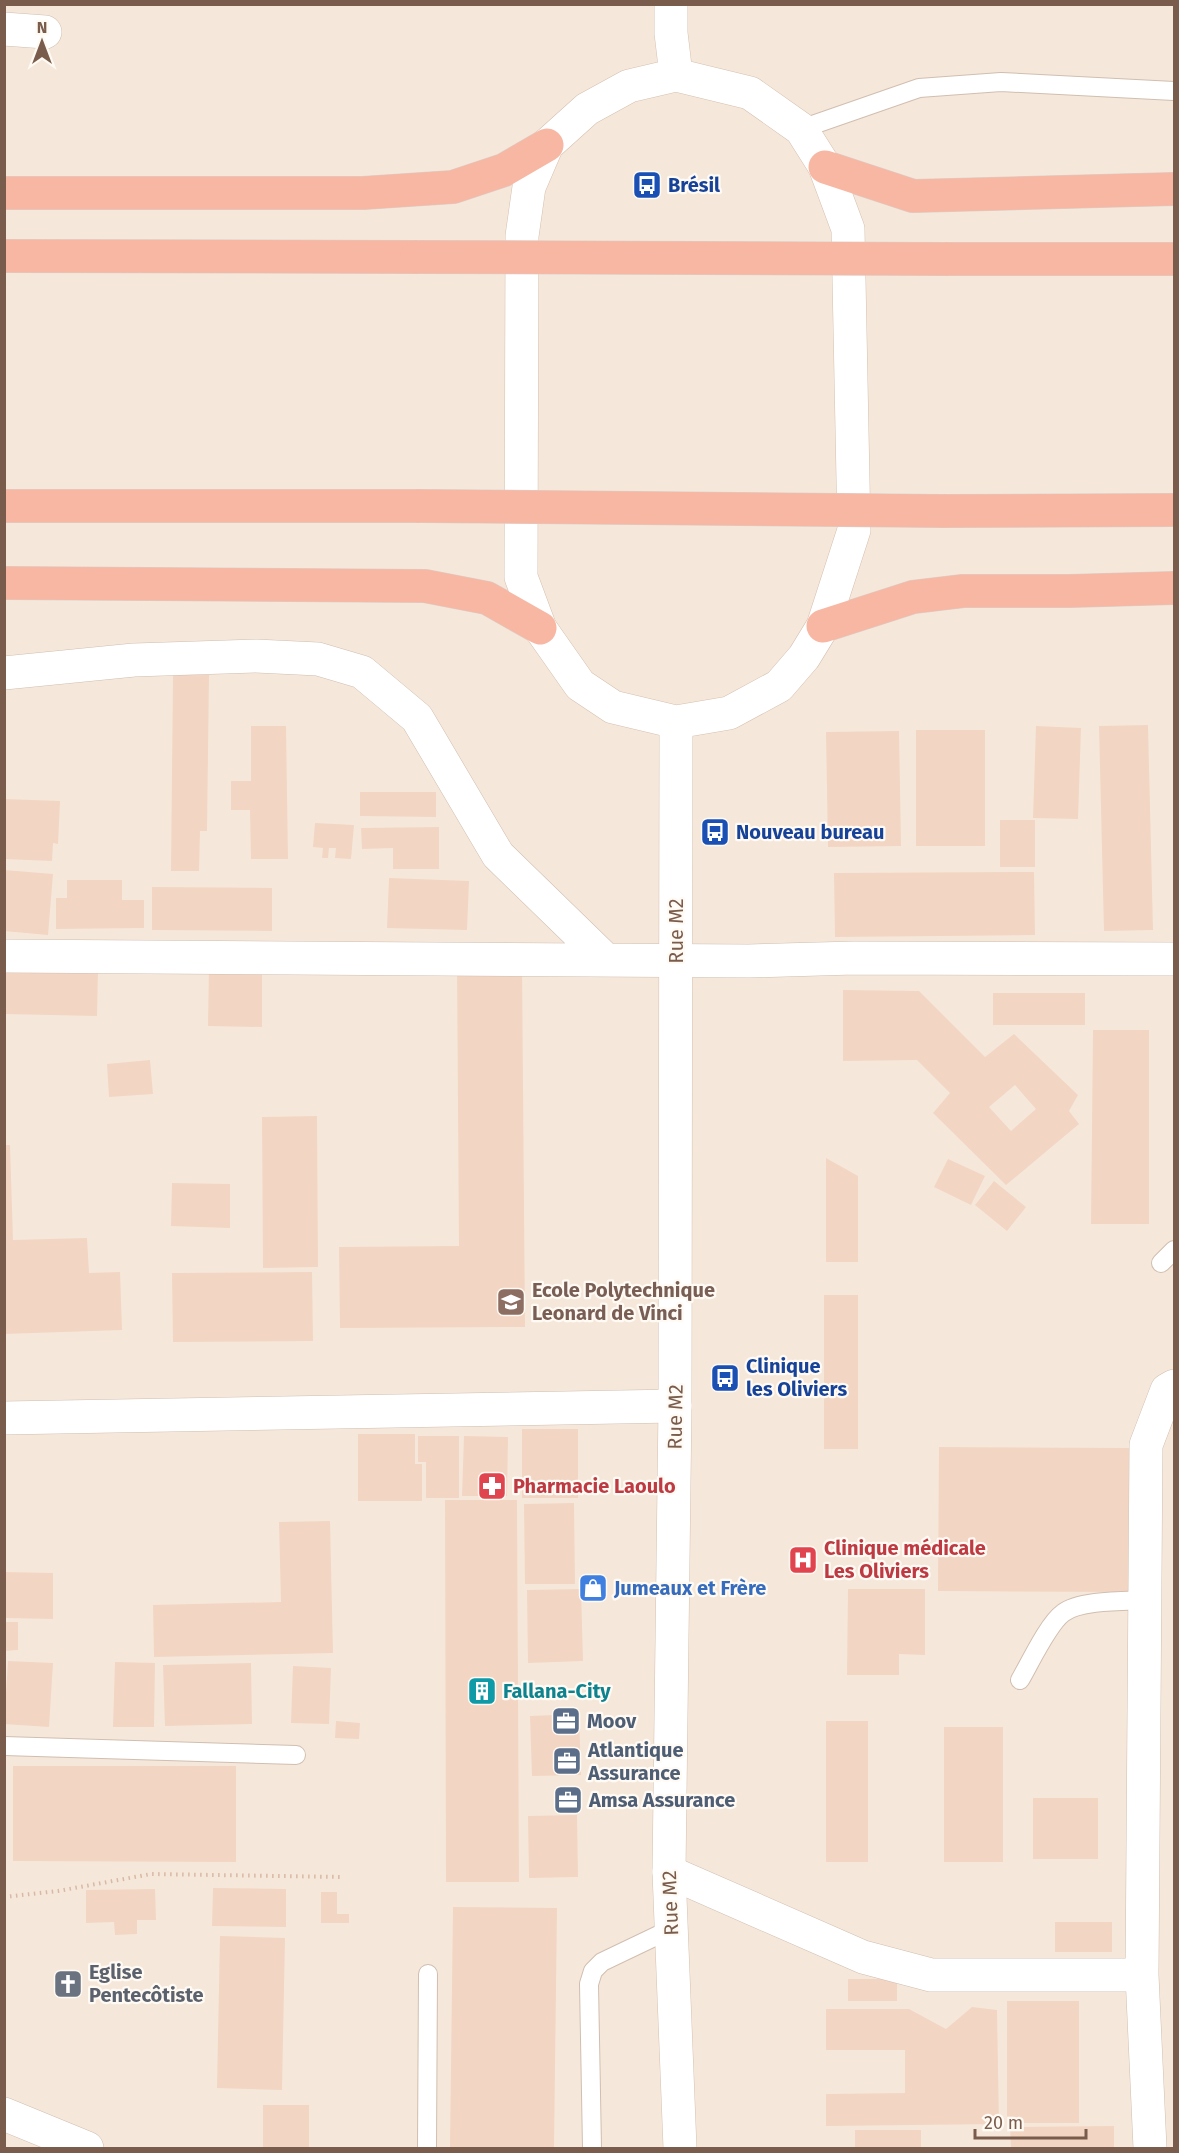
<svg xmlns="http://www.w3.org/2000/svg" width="1179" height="2153" viewBox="0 0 1179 2153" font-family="'Fira Sans',sans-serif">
<rect width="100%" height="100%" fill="#fdf6ec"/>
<path fill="#f5e8da" d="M5,5H1174V2148H5Z"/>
<path fill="#f3d5c3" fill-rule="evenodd" d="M173,675H209L207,831H200L199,871H171Z
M1148,725L1153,930L1104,931L1099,726Z
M251,726H286L288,859H251L250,810H231V781H251Z
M1036,726L1081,728L1078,819L1033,818Z
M916,730H985V846H916Z
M899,731L901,846L828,847L826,732Z
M360,792H436V817L360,816Z
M4,799L60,801L58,844L53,843L52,861L4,859Z
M1000,820H1035V867H1000Z
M315,823L354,825L351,859L335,858L336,848H329L328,858H322L323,848L313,847Z
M439,827V869H393V848L362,849L361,828Z
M4,870L53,874L48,935L4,931Z
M1034,872L1035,935L835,937L834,873Z
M389,878L469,881L467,930L387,928Z
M67,880H122V900H144V928L56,929V898H67Z
M152,887L272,888V931L152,930Z
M522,963L525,1327L340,1328L339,1247L459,1246L457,964Z
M209,965H262V1027L208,1026Z
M4,968L98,969L97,1016L4,1014Z
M843,990L919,991L985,1057L1014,1034L1078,1095L1069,1111L1079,1124L1006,1185L933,1113L950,1093L917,1060L843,1061ZM1015,1085L1036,1109L1011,1131L989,1107Z
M993,993H1085V1025H993Z
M1093,1030H1149V1224H1091Z
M150,1060L153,1094L109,1097L107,1064Z
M317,1116L318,1267L263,1268L262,1117Z
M4,1145H10L13,1240L87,1238L89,1273L120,1272L122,1330L4,1334Z
M826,1158L858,1176V1262H826Z
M948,1159L985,1176L971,1205L934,1187Z
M994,1181L1026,1207L1007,1231L975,1205Z
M172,1183L230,1184V1228L171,1226Z
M312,1272L313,1341L173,1342L172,1273Z
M824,1295H858V1449H824Z
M522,1429H578V1498H522Z
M358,1434H415V1464H422V1501H358Z
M418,1436H459V1498H426V1462H418Z
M464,1436L508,1437L507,1496H462Z
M939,1447L1129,1448L1128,1592L938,1591Z
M445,1500H517L519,1882H446Z
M574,1503L575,1584H525L524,1504Z
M330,1521L333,1653L154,1657L153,1605L281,1602L279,1522Z
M4,1572L53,1573V1619L4,1618Z
M581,1589L583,1661L528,1663L527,1590Z
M848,1589H925V1655L899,1654V1675H847Z
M4,1622H18V1650L4,1651Z
M8,1661L53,1663L49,1727L4,1724Z
M115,1662L155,1663L154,1727H113Z
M251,1663L252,1724L165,1726L163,1665Z
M293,1666L331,1668L329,1724L291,1723Z
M579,1714L581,1775L532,1776L530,1716Z
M336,1721L360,1723L359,1739L335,1738Z
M826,1721H868V1862H826Z
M944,1727H1003V1862H944Z
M13,1766H236V1862L13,1861Z
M1033,1798H1098V1859H1033Z
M577,1815L578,1877L529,1878L528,1816Z
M213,1888L286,1889V1927L212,1926Z
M155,1889L156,1920H137V1934L115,1935L114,1922L86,1923V1890Z
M321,1892H337V1914H349V1923H321Z
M453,1907L557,1908L554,2148H450Z
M1055,1922H1112V1952H1055Z
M220,1936L285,1938L282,2090L217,2088Z
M848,1979H897V2001H848Z
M1007,2001H1079V2123H1007Z
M972,2007L997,2010L999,2124L826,2126V2094L905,2093V2050H826V2009H909L946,2029Z
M263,2105H309V2148H263Z
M1114,2126V2148H1011L1010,2127Z
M855,2130H921V2148H855Z"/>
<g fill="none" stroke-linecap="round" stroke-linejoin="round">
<g stroke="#d1beb0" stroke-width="20">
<path id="service" d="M801,129L919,88L1001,82L1174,91
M1161,1263L1174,1250
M1020,1680C1030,1663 1048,1624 1063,1613C1079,1600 1125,1601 1145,1600
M4,1746L296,1755
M427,2148L428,1974
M592,2148L589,1984L593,1971L602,1962L671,1929"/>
</g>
<g stroke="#d1beb0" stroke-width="34">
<path id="minor" d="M4,29L45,32
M4,673L134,660L256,656L318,659L362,672L417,718L498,855L606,960
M4,956L749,961L854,958L1174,959
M4,1418L675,1406
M669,1872L863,1957L931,1975H1142
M4,2114L87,2148
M1150,2148L1142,1975L1146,1445L1167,1390L1174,1386"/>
</g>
<g stroke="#d6c0b0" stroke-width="34">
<path id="secondary" d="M671,4V33L676,75
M676,75L750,93L801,129L825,167L848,229L854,530L823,626L804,657L779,686L729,713L676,722L613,707L580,685L540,628L521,577L522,236L529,187L547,145L587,109L629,86Z
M676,722L675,1406L669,1872L680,2148"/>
</g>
<g stroke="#dad1cd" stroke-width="34">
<path id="motorway" d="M825,167L913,196L1174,189
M4,193H363L453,187L504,170L547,145
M4,256L417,257
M945,259H1174
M4,506H420
M943,511L1174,510
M4,583L425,586L487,598L540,628
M823,626L913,597L963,591H1070L1174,588"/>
</g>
<path stroke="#d9b8a5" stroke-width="4" stroke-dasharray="1.5 4.5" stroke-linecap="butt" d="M4,1897L58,1891L151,1874L343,1877"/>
<use href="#service" stroke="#fff" stroke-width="18"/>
<use href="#minor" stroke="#fff" stroke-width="33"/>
<use href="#secondary" stroke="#fff" stroke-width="33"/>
<use href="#motorway" stroke="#f7b7a3" stroke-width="33"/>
<g stroke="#dad1cd" stroke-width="34" stroke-linecap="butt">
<path id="motorway-bridge" d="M417,257L945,259
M420,506L943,511"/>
</g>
<use href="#motorway-bridge" stroke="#f7b7a3" stroke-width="33"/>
</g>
<defs>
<g id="bus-square" transform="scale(1.5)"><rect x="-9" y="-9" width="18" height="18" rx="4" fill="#1a4fb4" stroke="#fffaf3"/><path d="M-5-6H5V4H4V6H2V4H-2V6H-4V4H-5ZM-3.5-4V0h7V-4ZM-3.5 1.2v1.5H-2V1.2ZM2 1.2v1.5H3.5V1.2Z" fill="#fff"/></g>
<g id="university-square" transform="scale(1.5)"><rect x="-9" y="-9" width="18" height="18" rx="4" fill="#8d6e63" stroke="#fffaf3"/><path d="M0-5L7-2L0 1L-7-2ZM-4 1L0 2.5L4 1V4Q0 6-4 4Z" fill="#fff"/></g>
<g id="pharmacy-square" transform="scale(1.5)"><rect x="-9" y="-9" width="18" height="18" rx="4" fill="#e0444e" stroke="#fffaf3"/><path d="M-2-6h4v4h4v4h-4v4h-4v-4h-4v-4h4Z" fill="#fff"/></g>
<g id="hospital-square" transform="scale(1.5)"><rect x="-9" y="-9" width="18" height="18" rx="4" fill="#e0444e" stroke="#fffaf3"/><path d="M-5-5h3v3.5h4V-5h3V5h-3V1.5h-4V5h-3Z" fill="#fff"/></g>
<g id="shop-square" transform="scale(1.5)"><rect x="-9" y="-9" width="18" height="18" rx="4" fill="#3f7fe0" stroke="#fffaf3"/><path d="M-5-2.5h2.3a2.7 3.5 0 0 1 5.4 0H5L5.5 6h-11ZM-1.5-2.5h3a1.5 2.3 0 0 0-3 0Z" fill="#fff"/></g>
<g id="building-square" transform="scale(1.5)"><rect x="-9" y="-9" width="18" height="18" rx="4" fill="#0f9aa8" stroke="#fffaf3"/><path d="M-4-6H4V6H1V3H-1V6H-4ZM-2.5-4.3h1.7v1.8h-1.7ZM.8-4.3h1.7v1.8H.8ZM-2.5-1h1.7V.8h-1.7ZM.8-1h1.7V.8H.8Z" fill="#fff"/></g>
<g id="office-square" transform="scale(1.5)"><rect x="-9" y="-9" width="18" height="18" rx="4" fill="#5c6f8a" stroke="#fffaf3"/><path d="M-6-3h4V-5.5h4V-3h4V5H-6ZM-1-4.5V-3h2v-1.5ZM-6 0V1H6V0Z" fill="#fff"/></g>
<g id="church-square" transform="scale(1.5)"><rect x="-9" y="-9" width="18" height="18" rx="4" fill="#6b7280" stroke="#fffaf3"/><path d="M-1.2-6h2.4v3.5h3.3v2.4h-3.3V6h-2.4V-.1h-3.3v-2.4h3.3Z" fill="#fff"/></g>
</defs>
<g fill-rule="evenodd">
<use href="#bus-square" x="647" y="185"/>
<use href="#bus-square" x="715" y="832"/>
<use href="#university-square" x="511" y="1302"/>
<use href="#bus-square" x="725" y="1378"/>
<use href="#pharmacy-square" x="492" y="1486"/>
<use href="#hospital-square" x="803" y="1560"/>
<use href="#shop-square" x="593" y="1588"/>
<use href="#building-square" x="482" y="1691"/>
<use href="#office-square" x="566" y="1721"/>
<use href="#office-square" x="567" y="1761"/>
<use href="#office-square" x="568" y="1800"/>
<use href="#church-square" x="68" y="1984"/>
</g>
<g text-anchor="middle" stroke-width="4.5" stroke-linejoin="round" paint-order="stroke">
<g font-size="20" font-weight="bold" fill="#164399" stroke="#fffaf3" text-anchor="start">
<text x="668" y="192">Brésil</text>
<text x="736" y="839">Nouveau bureau</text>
<text x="746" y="1373">Clinique<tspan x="746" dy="23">les Oliviers</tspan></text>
</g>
<g font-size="20" fill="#7a5c4d" stroke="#fffaf3">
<text transform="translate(676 931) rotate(-90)" y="7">Rue M2</text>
<text transform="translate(675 1417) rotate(-89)" y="7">Rue M2</text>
<text transform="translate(670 1903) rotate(-92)" y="7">Rue M2</text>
</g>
<g font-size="20" font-weight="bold" fill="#785e54" stroke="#fffaf3" text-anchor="start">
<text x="532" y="1297">Ecole Polytechnique<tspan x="532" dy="23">Leonard de Vinci</tspan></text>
</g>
<g font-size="20" font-weight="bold" fill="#be3a42" stroke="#fffaf3" text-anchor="start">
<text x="513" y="1493">Pharmacie Laoulo</text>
<text x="824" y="1555">Clinique médicale<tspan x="824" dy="23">Les Oliviers</tspan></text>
</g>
<g font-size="20" font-weight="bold" fill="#366cbe" stroke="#fffaf3" text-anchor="start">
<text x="614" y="1595">Jumeaux et Frère</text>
</g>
<g font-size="20" font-weight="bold" fill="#0d838f" stroke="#fffaf3" text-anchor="start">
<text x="503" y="1698">Fallana-City</text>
</g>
<g font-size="20" font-weight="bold" fill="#4e5e75" stroke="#fffaf3" text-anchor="start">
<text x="587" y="1728">Moov</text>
<text x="588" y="1757">Atlantique<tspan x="588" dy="23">Assurance</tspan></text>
<text x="589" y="1807">Amsa Assurance</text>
</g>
<g font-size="20" font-weight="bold" fill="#5b616d" stroke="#fffaf3" text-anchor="start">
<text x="89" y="1979">Eglise<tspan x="89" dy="23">Pentecôtiste</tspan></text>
</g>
</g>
<rect width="1179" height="2153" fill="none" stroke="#7a5c4d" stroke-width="12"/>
<g transform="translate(42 42)" stroke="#fffaf3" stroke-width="4.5" paint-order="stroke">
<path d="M0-4.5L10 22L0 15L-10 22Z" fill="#7a5c4d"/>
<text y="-9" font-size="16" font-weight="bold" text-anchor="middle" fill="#7a5c4d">N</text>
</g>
<path d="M975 2129v9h111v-9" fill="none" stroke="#7a5c4d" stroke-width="3"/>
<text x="984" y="2129" font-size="18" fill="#7a5c4d" stroke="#fffaf3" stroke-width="4.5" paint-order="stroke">20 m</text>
</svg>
